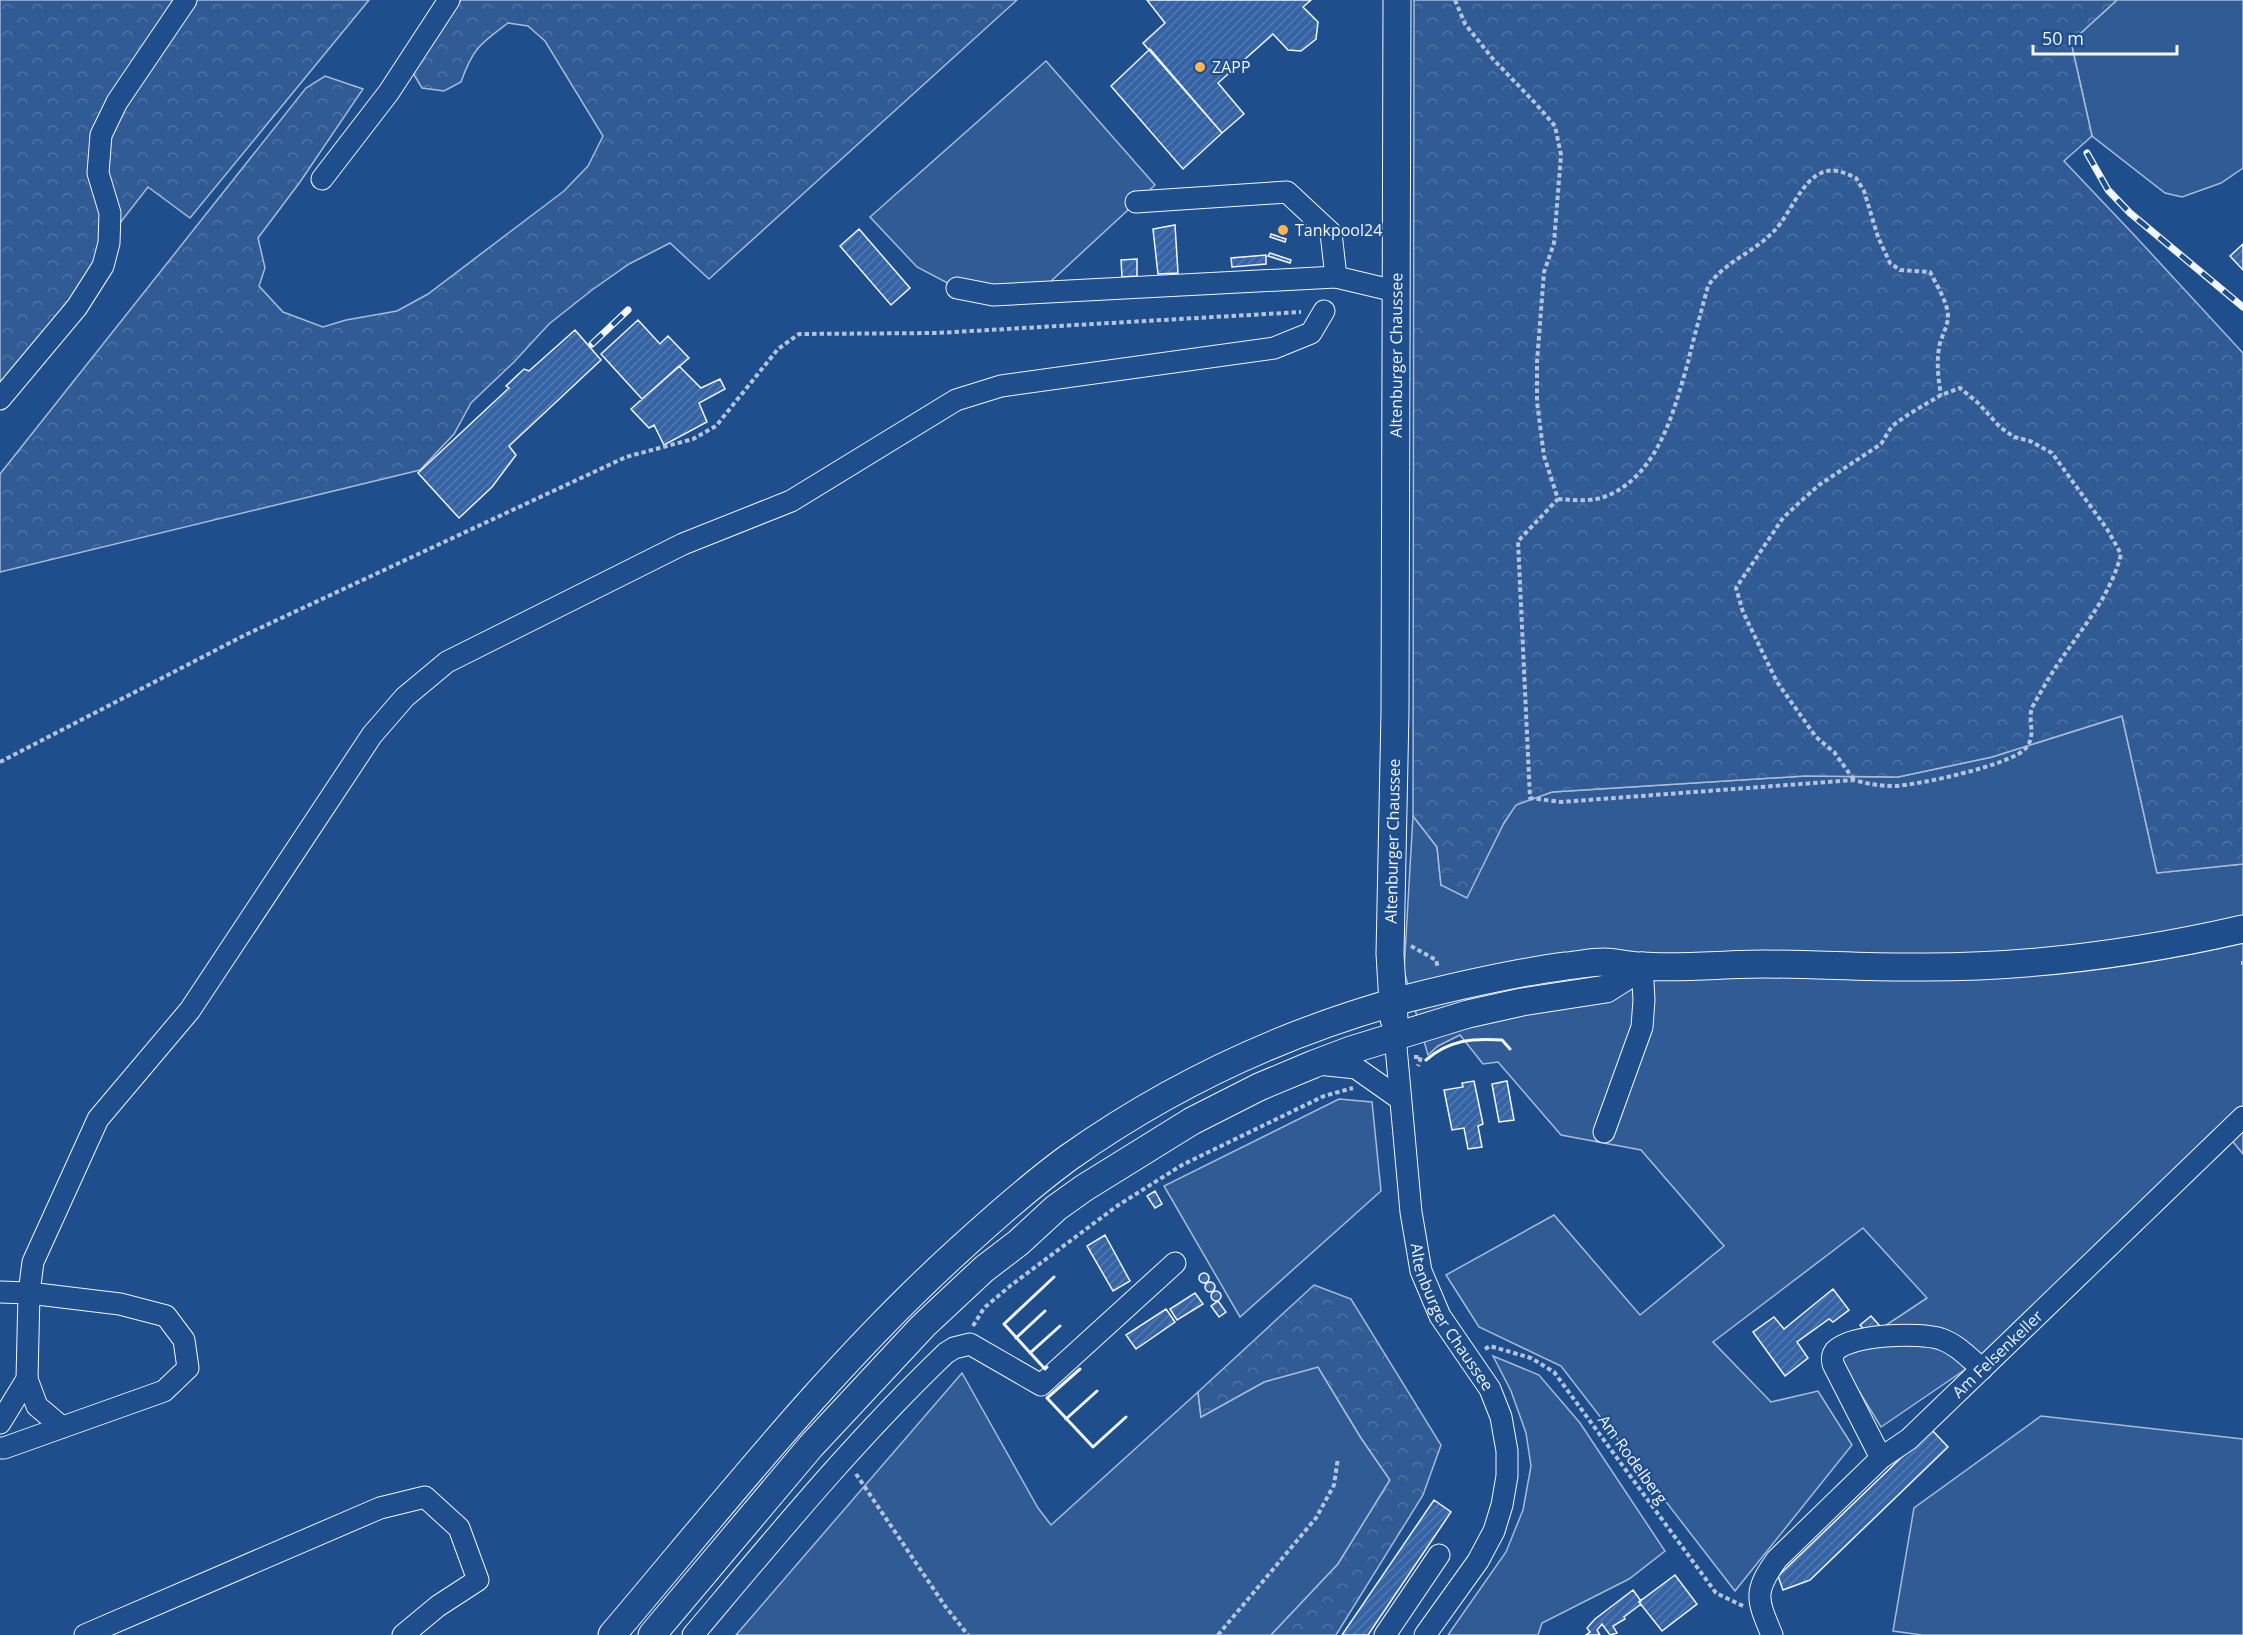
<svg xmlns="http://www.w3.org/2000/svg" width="2243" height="1635" viewBox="0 0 2243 1635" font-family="'Open Sans',sans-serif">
<defs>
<pattern id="forest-crowns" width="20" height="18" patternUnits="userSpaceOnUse" patternTransform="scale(1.5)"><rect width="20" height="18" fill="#305b95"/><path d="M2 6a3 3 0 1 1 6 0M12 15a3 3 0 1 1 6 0" fill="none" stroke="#4e73a5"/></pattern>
<pattern id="building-hatch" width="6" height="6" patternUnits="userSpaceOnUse" patternTransform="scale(1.5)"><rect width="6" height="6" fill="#3563a3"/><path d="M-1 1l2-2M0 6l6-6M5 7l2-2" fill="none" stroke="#537ab1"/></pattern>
</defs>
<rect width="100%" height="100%" fill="#1f4e8c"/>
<path fill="#305b95" stroke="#a8bbd7" stroke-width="1.5" d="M2117,0H2243V168L2221,183L2182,197L2165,193L2092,136L2071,42Z
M1046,61L1155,185L1049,283L957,288L917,267L870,217Z
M2122,716L2157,873L2243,864V1154L2220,1126L1982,1358L1881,1427L1838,1357L1927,1298L1863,1228L1713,1342L1771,1402L1818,1391L1852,1445L1735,1591L1561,1366L1479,1327L1446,1275L1554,1215L1640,1315L1724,1246L1641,1150L1561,1135L1498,1062L1483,1064L1460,1035L1438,1046L1428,1055L1404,971L1413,816L1437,847L1441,885L1504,823L1516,804L1552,792L1805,776L1898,777L1992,757Z
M1339,1099L1372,1102L1381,1191L1240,1317L1164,1186Z
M1493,1356L1539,1375L1580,1423L1665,1551L1629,1579L1542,1623L1538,1635H1448L1506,1552L1523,1510L1531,1466L1526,1433L1511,1391Z
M1318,1367L1361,1438L1390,1480L1338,1564L1271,1635H736L962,1373L1038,1508L1051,1525L1198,1392L1201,1417L1264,1382Z
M2041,1416L2243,1439V1635H1922L1893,1631L1914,1508Z"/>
<path fill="url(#forest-crowns)" stroke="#a8bbd7" stroke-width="1.5" d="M0,0H369L190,218L148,187L102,246L93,270L0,388Z
M461,0H1017L709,279L670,243L629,264L592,290L549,324L514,362L471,403L454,434L420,470L0,572V474L306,88L325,76L363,89L300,182L258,238L265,268L259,286L283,312L323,327L346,320L397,311L428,294L564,191L588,166L603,136L545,41L528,26L508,23C480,44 473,48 461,82L444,91L422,88L413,73Z
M1414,0H2117L2071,42L2092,136L2064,161L2136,237L2243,353V864L2157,873L2122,716L1992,757L1898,777L1805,776L1552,792L1516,805L1504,823L1467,898L1441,885L1437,847L1413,816Z
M1314,1285L1351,1299L1441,1445L1423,1495L1336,1635H1271L1338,1564L1390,1480L1361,1438L1318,1367L1264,1382L1201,1417L1198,1392Z"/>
<path fill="url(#building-hatch)" stroke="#f2f6ff" stroke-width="1.5" d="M1147,0H1311L1303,7L1318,22L1316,39L1301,51L1288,50L1273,34L1218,83L1244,114L1222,133L1143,43L1165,23Z
M1150,49L1222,133L1183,169L1111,86Z
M1175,225L1178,273L1158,274L1153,229Z
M859,229L910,288L891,305L840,246Z
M1271,234L1286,239L1285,242L1270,237Z
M2243,244V270L2230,256Z
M1270,253L1291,260L1290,263L1268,256Z
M1266,255V264L1232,267L1231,258Z
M1137,259V276L1122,277L1121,260Z
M638,320L660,344L668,336L689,358L642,399L601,354Z
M575,330L601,360L509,446L516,455L492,487L459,518L418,473L509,388L506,386L524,369L529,371Z
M679,366L701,388L720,379L725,389L699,403L707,422L664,445L654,425L649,428L631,409Z
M1474,1081L1483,1124L1478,1126L1482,1147L1468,1149L1464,1128L1452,1130L1444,1090L1463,1087L1462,1083Z
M1507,1081L1514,1120L1499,1122L1492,1084Z
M1155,1191L1162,1204L1155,1208L1147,1196Z
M1105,1235L1130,1281L1113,1291L1087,1246Z
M1199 1278a5 5 0 1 1 10 0a5 5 0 1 1-10 0Z
M1205 1287a5 5 0 1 1 10 0a5 5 0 1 1-10 0Z
M1833,1289L1849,1310L1833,1322L1829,1319L1797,1342L1808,1358L1785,1376L1753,1332L1774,1317L1784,1329Z
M1211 1296a5 5 0 1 1 10 0a5 5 0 1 1-10 0Z
M1195,1293L1203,1304L1177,1320L1170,1309Z
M1218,1301L1226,1312L1219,1317L1211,1306Z
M1166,1309L1175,1322L1136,1349L1126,1335Z
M1871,1316L1880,1326L1869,1336L1860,1325Z
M1931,1429L1948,1447L1810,1580L1783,1590L1778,1576Z
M1434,1500L1451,1512L1368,1635H1342Z
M1675,1575L1697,1604L1662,1631L1639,1602Z
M1633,1590L1641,1601L1639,1602L1641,1604L1624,1617L1625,1619L1613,1626L1617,1633L1610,1635L1602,1624L1597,1630L1600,1635H1586L1590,1632L1587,1628L1595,1619Z"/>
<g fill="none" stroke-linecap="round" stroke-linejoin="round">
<g stroke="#f2f6ff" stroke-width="23">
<g id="minor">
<path d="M322,179L389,92L449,0"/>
<path d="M1136,202L1287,192L1331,233L1336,277L1395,291"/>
<path d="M957,288L993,295L1336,277"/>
<path d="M0,399L77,307L103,266L109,243L110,213L98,173L101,135L117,102L186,0"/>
<path id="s1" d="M1395,1036L1411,1212L1421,1271L1440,1316L1490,1389L1501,1417L1507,1451V1476L1502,1505L1494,1531L1478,1561L1425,1635"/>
<path d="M1318,1064L1356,1068L1400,1099"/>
<path d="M1604,1132L1642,1027L1644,1000L1642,966"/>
<path d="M0,1292L29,1293L120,1304L166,1316L184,1340L188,1368L164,1391L4,1448H0"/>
<path d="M27,1379L37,1406L62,1427"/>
<path d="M0,1423L27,1379L29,1293L33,1262L98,1119L190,1010L372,735L405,697L447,662L683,544L791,501L956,400L1001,386L1274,348L1311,333L1324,311"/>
<path d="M1881,1458L1833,1364C1832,1360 1832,1355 1835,1351C1852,1334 1919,1332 1941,1339C1958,1345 1969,1358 1982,1369"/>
<path d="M85,1635L380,1508L425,1497L459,1528L478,1580L438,1606L403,1635"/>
<path d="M693,1635C774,1539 855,1440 946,1353L954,1348L970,1344L1041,1385L1175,1263"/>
<path d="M1385,1635L1439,1555"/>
<path id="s2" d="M1772,1635C1757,1599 1753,1592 1777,1559L1881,1458L1909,1439L2243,1117"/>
</g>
</g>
<g stroke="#f2f6ff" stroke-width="29">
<g id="major">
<path id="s3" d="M1394,1019L1390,954L1395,712L1397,0"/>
<path d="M612,1635C724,1503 831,1366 960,1249C995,1217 1030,1186 1068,1158C1171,1085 1287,1031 1409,998C1461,985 1512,973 1566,966C1578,965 1591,962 1604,962C1616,962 1629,966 1641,966C1682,969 1723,964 1764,964C1817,964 1871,968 1925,967C2031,967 2139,953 2243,929"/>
<path d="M652,1635L811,1446L923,1326L984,1269L1018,1243L1056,1208L1084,1188L1192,1121L1259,1087L1314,1064L1351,1050L1468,1014L1522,1002L1606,989L1642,966"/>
</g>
</g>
<path stroke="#b3c4dc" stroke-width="4" stroke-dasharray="4.5 3" stroke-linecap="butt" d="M1455,0L1465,24L1493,59L1536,104L1555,126L1561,155L1554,243L1544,272L1537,362V402L1544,456L1558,499L1518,541L1530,798L1561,802L1854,780C1868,784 1880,786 1895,786C1918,785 2012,765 2026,748C2038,733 2025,718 2034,704C2042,690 2050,675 2060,661C2083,627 2111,595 2121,554L2107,529L2052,453L2030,441L2014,437L2000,427L1978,403L1960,388L1941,395L1909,414L1892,426L1881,444L1819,485L1801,501L1783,518L1736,588L1743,612L1777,682L1816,737L1834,752L1854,780
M1558,499C1573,500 1589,502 1604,497C1658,477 1674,411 1688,362C1694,337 1701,312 1708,286C1724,262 1755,252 1775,230C1789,215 1802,181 1821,173C1833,167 1845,173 1856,178L1864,191L1878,237L1890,263L1900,270L1930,272C1936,284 1947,301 1948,315C1948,326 1943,333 1940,343C1936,360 1938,378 1941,395
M0,762L245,635L626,457L693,439L716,426L778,349L799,334L937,333L1301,312
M1411,946L1436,960L1438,968
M2241,963H2243
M1414,1057H1421L1418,1066
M973,1326L984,1308L1010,1286L1117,1206L1182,1165L1324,1096L1353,1088
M1485,1349L1490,1346L1531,1358L1554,1372L1716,1593L1743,1606
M856,1474L945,1606L968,1635
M1218,1635L1316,1518L1334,1485L1338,1458"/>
<use href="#minor" stroke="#1f4e8c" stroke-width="21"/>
<use href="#major" stroke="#1f4e8c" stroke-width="27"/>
<g stroke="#f2f6ff" stroke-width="7">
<path id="rail" d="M2087,153L2108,190L2130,213L2243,307
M592,344L628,310"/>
</g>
<use href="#rail" stroke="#1f4e8c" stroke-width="4.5" stroke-dasharray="14" stroke-linecap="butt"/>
<path stroke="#f2f6ff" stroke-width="3" d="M1426,1060C1449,1040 1472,1038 1502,1040L1510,1049
M1016,1338L1045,1311
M1030,1353L1060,1326
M1047,1367L1045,1369L1004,1324L1054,1277
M1080,1369L1047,1398L1093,1447L1126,1417
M1066,1419L1097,1391"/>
</g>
<g fill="#ffb74d" stroke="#1f4e8c" stroke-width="2">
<circle cx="1200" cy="67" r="6"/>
<circle cx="1283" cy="230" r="6"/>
</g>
<g text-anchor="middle" stroke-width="4.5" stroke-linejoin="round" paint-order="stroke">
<g font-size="16" fill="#f2f6ff" stroke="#1f4e8c" text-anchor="start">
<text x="1212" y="73">ZAPP</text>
<text x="1295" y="236">Tankpool24</text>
</g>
<g font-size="16" fill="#f2f6ff" stroke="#1f4e8c">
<text dy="6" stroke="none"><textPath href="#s3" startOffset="664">Altenburger Chaussee</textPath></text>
<text dy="6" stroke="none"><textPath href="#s3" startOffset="178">Altenburger Chaussee</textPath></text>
<text dy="6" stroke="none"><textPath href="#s1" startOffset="291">Altenburger Chaussee</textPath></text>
<text dy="6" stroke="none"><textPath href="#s2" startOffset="384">Am Felsenkeller</textPath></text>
<text transform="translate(1633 1459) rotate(54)" y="6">Am Rodelberg</text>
</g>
</g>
<path d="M2033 45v9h144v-9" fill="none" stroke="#f2f6ff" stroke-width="3"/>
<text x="2042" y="45" font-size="18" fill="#f2f6ff" stroke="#1f4e8c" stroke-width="4.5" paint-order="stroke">50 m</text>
</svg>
